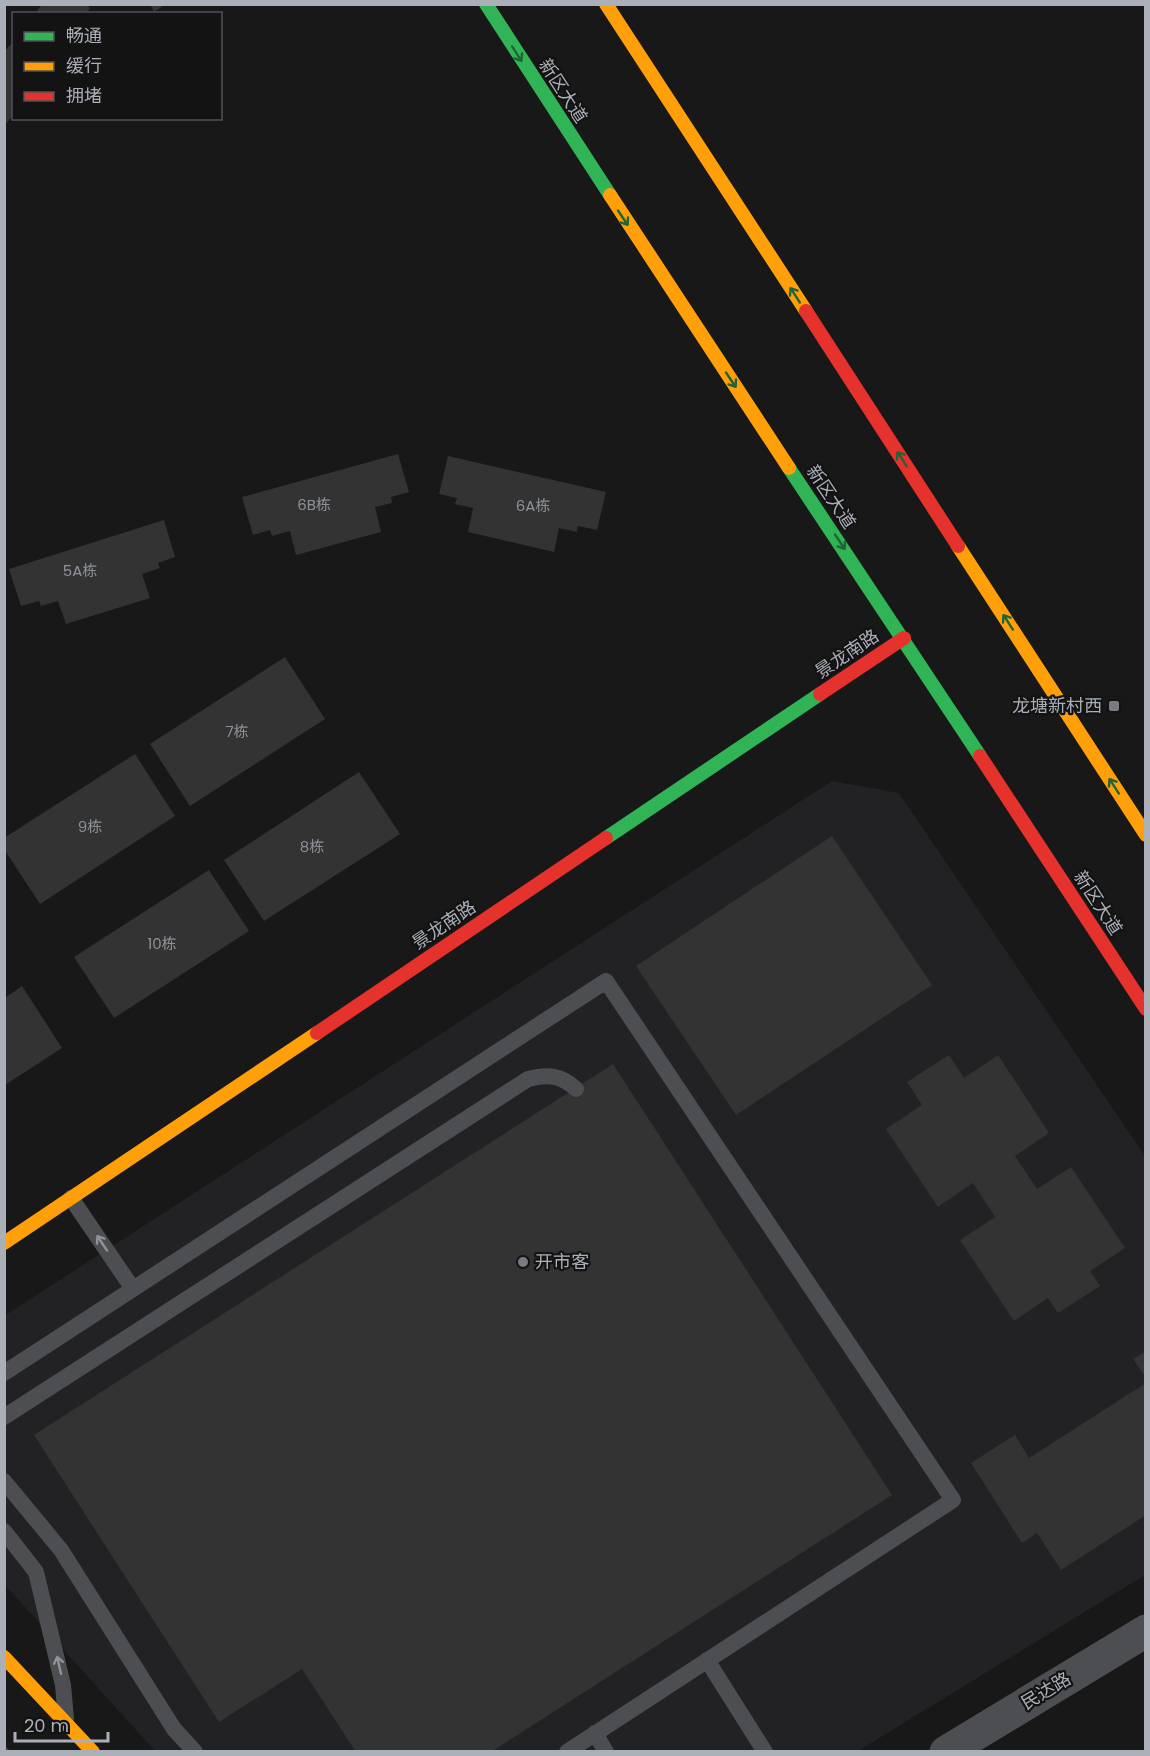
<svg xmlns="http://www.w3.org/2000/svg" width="1150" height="1756" viewBox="0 0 1150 1756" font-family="Poppins,'Noto Sans SC',sans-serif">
<rect width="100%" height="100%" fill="#181819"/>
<path fill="#222224" d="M832,781L899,793L1145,1156V1575L858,1751H155L5,1585L4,1316Z"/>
<path fill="#333334" d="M42,4H86L90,8L86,14H35Z
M150,4H166L154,12Z
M14,41V114L4,126V52Z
M398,454L409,492L391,497L392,503L375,507L381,532L296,555L290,531L272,536L270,530L253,535L242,497Z
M448,456L606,492L597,530L578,526L577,532L559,528L554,552L468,532L473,508L455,504L457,498L439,494Z
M164,520L175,557L158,563L160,568L142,574L150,598L66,624L58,601L41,606L39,601L21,606L9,569Z
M285,657L325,719L190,806L150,744Z
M135,754L175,816L40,904L4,849V838Z
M359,772L400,834L264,921L224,860Z
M832,836L932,985L736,1115L636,966Z
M209,870L249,931L114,1018L74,957Z
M22,986L62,1048L5,1085V998Z
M949,1055L964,1078L998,1055L1049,1133L1015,1156L1037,1189L1071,1167L1125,1248L1090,1271L1100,1286L1058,1313L1048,1298L1014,1321L960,1240L995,1217L973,1183L938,1207L886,1129L922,1105L907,1082Z
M613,1064L892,1495L491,1752H356L302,1669L219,1722L34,1435Z
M1146,1351V1378L1133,1359Z
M1146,1383V1515L1061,1570L1037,1533L1022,1543L971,1463L1015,1435L1029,1458Z"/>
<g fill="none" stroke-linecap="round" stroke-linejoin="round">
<path stroke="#4d4e51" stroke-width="16" d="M71,1198L133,1289
M4,1373L606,981L953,1500L567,1752
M4,1417L528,1079C548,1074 561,1075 576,1089
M4,1481L61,1550L174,1729L195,1752
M4,1531L36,1572L63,1685L66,1719
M707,1660L765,1752
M595,1733L606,1752"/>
<path stroke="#4d4e51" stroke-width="33" d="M946,1752L1146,1631"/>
<path stroke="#30b455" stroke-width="14" d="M486,4L610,195
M789,468L980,756
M606,838L820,694"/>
<path stroke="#ff9f0a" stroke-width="14" d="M606,4L806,311
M610,195L789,468
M958,546L1146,835
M4,1243L317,1033
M4,1657L93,1752"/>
<path stroke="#e5322d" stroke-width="14" d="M806,311L958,546
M820,694L904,638
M980,756L1146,1009
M317,1033L606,838"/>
<g stroke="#4e4f52" stroke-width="7">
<path id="rail" d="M4,1750L6,1752"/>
</g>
<use href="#rail" stroke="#131314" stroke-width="4.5" stroke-dasharray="14" stroke-linecap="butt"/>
</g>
<defs><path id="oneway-shaft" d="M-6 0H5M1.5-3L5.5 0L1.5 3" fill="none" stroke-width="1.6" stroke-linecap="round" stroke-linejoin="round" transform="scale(1.5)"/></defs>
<g stroke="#226434">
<use href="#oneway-shaft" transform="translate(517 54) rotate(57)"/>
<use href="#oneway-shaft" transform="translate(623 218) rotate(56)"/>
<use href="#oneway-shaft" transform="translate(795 295) rotate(-123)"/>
<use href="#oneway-shaft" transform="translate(731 380) rotate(56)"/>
<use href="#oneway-shaft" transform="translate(902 459) rotate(-123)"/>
<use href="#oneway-shaft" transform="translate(840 542) rotate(56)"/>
<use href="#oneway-shaft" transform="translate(1008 622) rotate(-123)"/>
<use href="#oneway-shaft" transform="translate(1114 786) rotate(-123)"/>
</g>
<g stroke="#8f9399">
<use href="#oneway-shaft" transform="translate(102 1243) rotate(-124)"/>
<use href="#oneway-shaft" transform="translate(59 1665) rotate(-103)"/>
</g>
<g fill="#787b80" stroke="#131314" stroke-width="2">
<rect x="1108" y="700" width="12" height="12" rx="3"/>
<circle cx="523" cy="1262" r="6"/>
</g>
<g text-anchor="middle" stroke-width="4.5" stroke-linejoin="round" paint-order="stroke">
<g font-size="15" fill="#8d9197">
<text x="314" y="510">6B栋</text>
<text x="533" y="511">6A栋</text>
<text x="80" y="576">5A栋</text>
<text x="237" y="737">7栋</text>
<text x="90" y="832">9栋</text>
<text x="312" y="852">8栋</text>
<text x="162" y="949">10栋</text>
</g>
<g font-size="18" fill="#abb0b8" stroke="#131314">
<text transform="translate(563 91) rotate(57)" y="6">新区大道</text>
<text transform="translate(831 497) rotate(56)" y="6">新区大道</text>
<text transform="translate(847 654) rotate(-34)" y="6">景龙南路</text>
<text transform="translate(1098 903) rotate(57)" y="6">新区大道</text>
<text transform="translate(444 925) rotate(-34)" y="6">景龙南路</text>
<text transform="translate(1046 1691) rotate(-31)" y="6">民达路</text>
</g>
<g font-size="18" fill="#abb0b8" stroke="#131314" text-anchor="end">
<text x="1102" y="712">龙塘新村西</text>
<text x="535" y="1268" text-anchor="start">开市客</text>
</g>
</g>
<rect width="1150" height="1756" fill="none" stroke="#abb0b8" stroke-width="12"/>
<rect x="12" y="12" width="210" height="108" fill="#131314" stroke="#505256" stroke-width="1.5"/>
<rect x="24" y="32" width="30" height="9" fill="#30b455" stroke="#505256" stroke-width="1.5"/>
<text x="66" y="42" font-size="18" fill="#abb0b8">畅通</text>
<rect x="24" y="62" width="30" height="9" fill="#ff9f0a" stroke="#505256" stroke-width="1.5"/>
<text x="66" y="72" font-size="18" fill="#abb0b8">缓行</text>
<rect x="24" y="92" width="30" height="9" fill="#e5322d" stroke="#505256" stroke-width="1.5"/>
<text x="66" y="102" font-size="18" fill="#abb0b8">拥堵</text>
<path d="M15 1732v9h93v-9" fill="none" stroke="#abb0b8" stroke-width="3"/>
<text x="24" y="1732" font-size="18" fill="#abb0b8" stroke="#131314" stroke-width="4.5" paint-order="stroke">20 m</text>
</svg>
